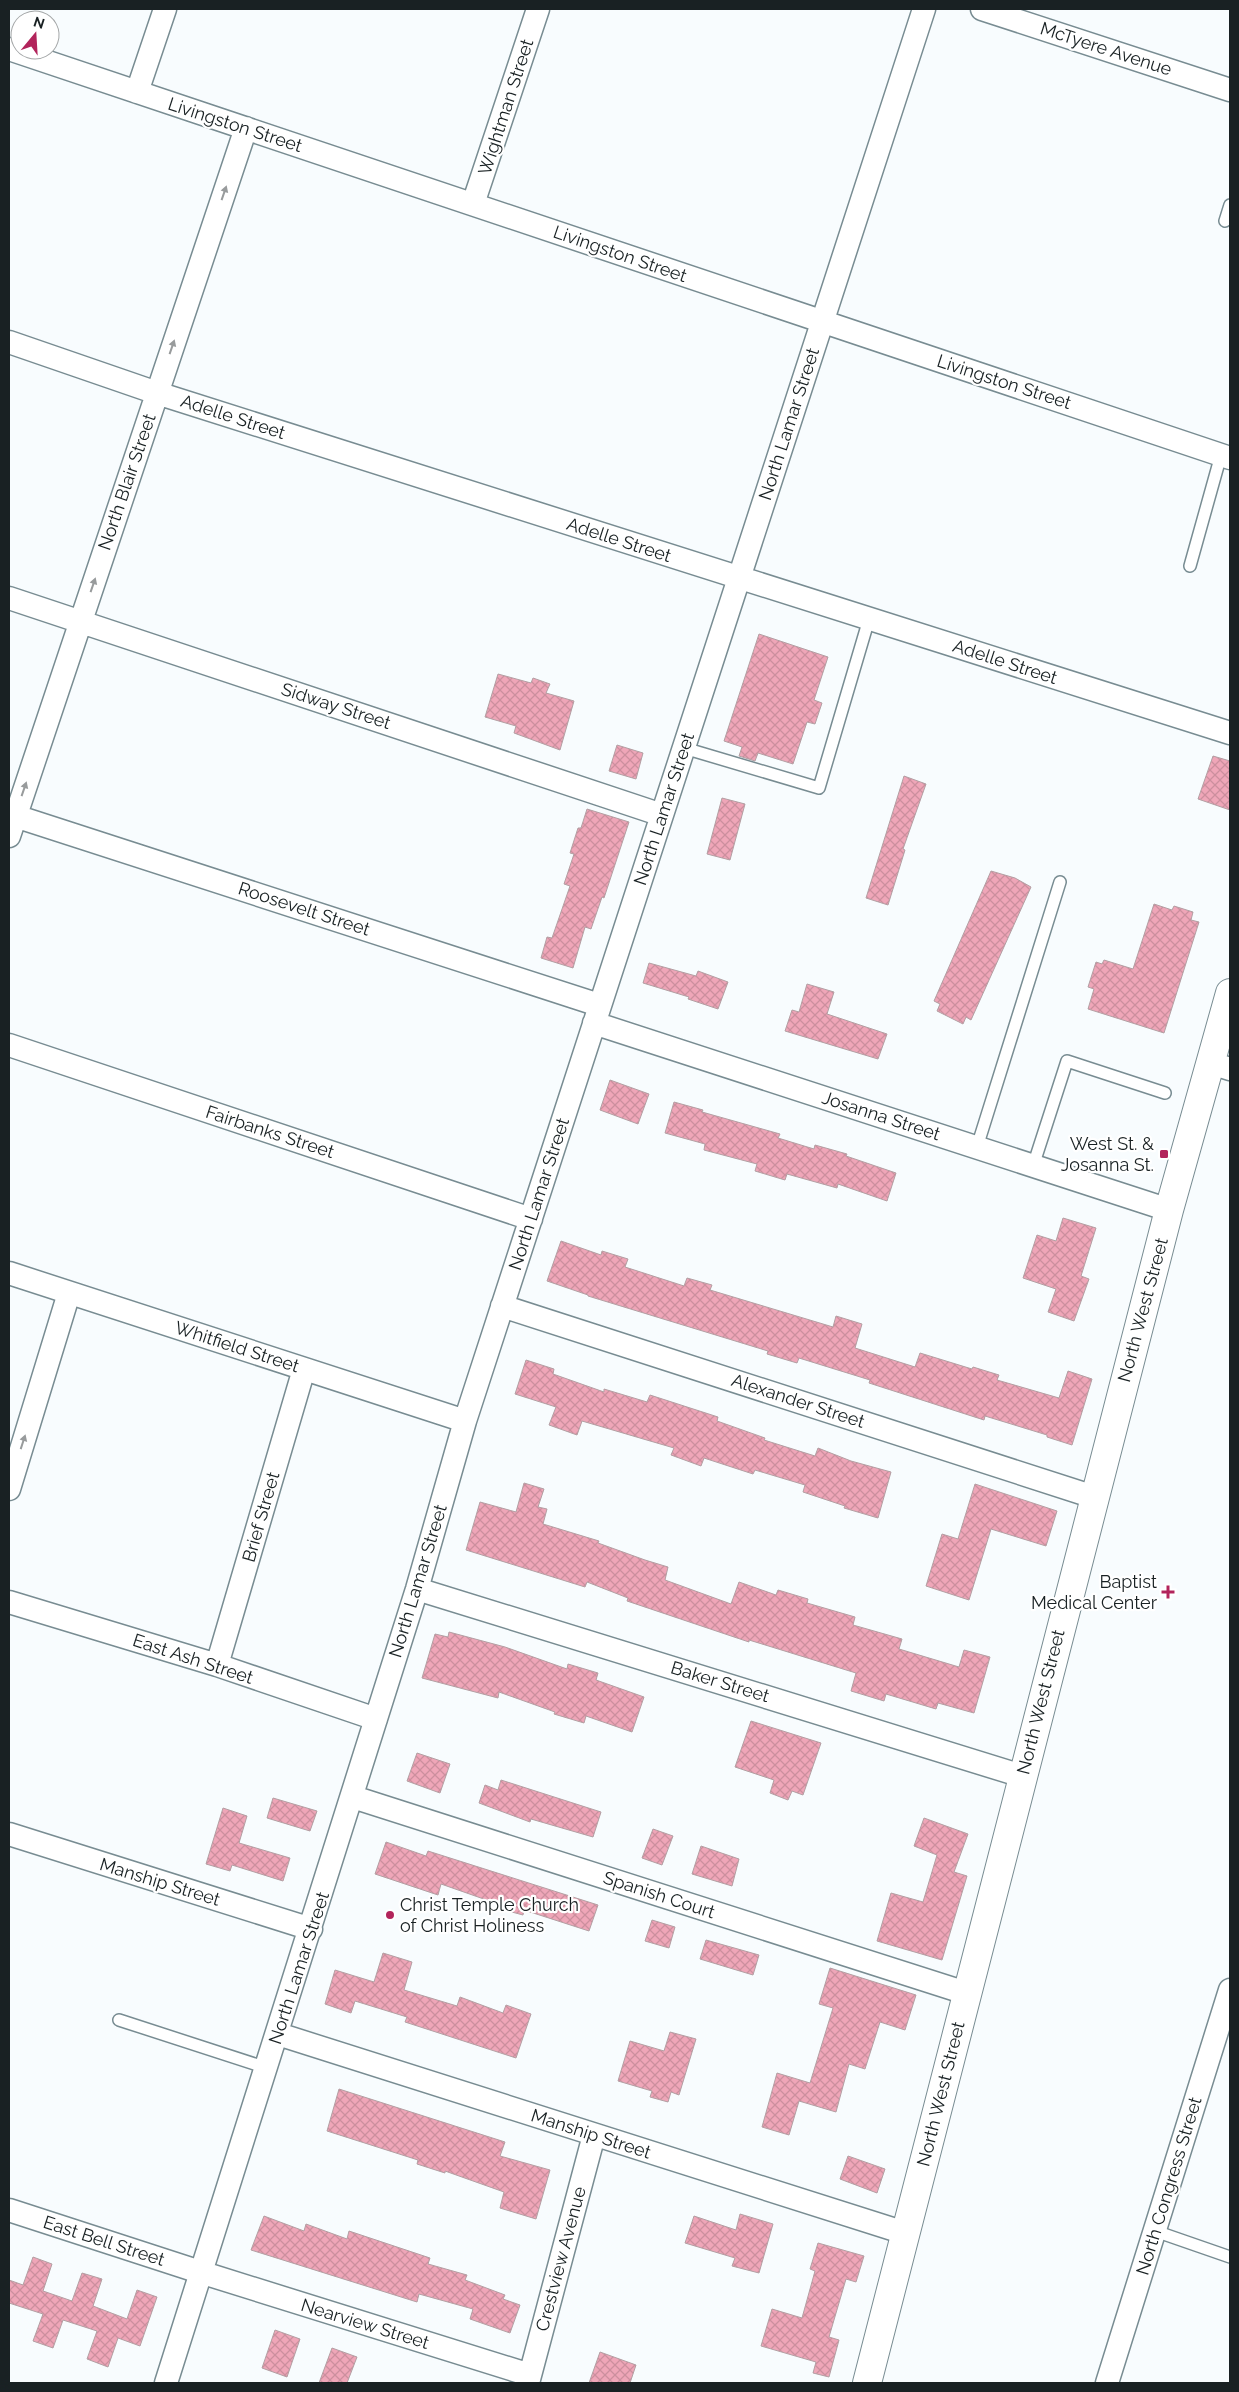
<svg xmlns="http://www.w3.org/2000/svg" width="1239" height="2392" viewBox="0 0 1239 2392" font-family="Raleway,sans-serif">
<defs>
<pattern id="building-cross-hatch" width="8" height="8" patternUnits="userSpaceOnUse" patternTransform="scale(1.25)"><rect width="8" height="8" fill="#efa6b8"/><path d="M0 0l8 8M0 8l8-8" fill="none" stroke="#cc8f9e"/></pattern>
</defs>
<rect width="100%" height="100%" fill="#f8fcfe"/>
<path fill="url(#building-cross-hatch)" stroke="#b39fa3" d="M759,634L828,657L814,700L822,703L815,724L807,722L793,764L758,753L755,761L739,756L742,747L724,741Z
M498,674L531,683L533,678L550,684L546,693L574,701L560,750L514,733L516,726L485,717Z
M617,745L643,753L636,779L609,771Z
M1213,756L1230,761V810L1198,799Z
M904,776L926,784L903,849L905,850L888,905L866,898Z
M722,798L745,804L730,860L707,854Z
M587,809L629,822L604,898L602,897L591,929L585,927L573,968L541,958L547,937L552,938L570,886L564,884L574,854L570,853L578,828H581Z
M991,871L1015,878L1031,887L971,1020L966,1017L963,1024L937,1011L940,1004L934,1001Z
M1154,904L1172,910L1174,906L1193,912L1191,920L1199,922L1164,1033L1088,1009L1094,989L1088,987L1096,962L1102,964L1104,960L1133,969Z
M649,963L696,976L698,971L728,982L718,1009L688,999L689,997L643,983Z
M807,984L834,992L827,1014L887,1034L878,1059L785,1031L792,1010L799,1012Z
M610,1080L649,1094L638,1124L600,1110Z
M674,1102L703,1110L702,1112L780,1134L778,1138L814,1149L815,1145L847,1154L846,1156L896,1173L887,1201L838,1184L837,1188L787,1174L785,1180L755,1171L757,1164L704,1150L705,1144L665,1133Z
M1063,1218L1096,1228L1081,1276L1089,1279L1074,1321L1048,1312L1056,1289L1023,1278L1037,1235L1056,1241Z
M561,1241L601,1255L602,1251L628,1259L625,1267L684,1286L687,1278L712,1285L710,1290L833,1327L836,1316L862,1324L855,1348L915,1367L920,1353L972,1369L973,1367L999,1375L997,1380L1059,1398L1068,1371L1092,1379L1072,1445L1047,1437V1435L985,1416L984,1420L869,1383L870,1380L799,1358L797,1363L767,1354L768,1351L588,1296V1295L547,1281Z
M526,1360L554,1369L553,1374L604,1392V1389L647,1402L650,1395L718,1417L717,1421L765,1438L764,1440L815,1456L818,1448L851,1461L891,1472L878,1518L844,1508L845,1506L803,1492L805,1485L755,1470L753,1474L704,1458L701,1466L671,1455L674,1448L582,1421L577,1435L549,1425L556,1407L515,1394Z
M524,1483L544,1489L538,1507L547,1509L543,1524L599,1541L598,1543L645,1560L668,1567L665,1580L731,1604L739,1582L776,1595L778,1590L808,1599L807,1603L855,1617L853,1625L902,1639L899,1649L959,1667L964,1650L990,1657L974,1713L938,1703L936,1709L886,1694L884,1701L851,1691L856,1673L749,1640V1642L627,1601L628,1598L587,1582L585,1587L466,1550L480,1502L516,1512Z
M975,1484L1057,1511L1046,1546L991,1529L969,1600L926,1586L942,1534L958,1539Z
M449,1632L505,1647L567,1669L568,1664L598,1673L596,1680L644,1697L632,1732L586,1716L584,1723L554,1714L555,1712L499,1692L498,1698L422,1678L435,1634L448,1637Z
M751,1721L821,1743L803,1795L792,1791L788,1800L770,1793L774,1780L735,1767Z
M417,1753L450,1764L440,1793L407,1781Z
M501,1780L601,1812L593,1837L531,1819L530,1822L479,1803L485,1785L498,1790Z
M273,1798L317,1811L310,1831L267,1818Z
M223,1808L247,1816L239,1843L290,1858L283,1881L232,1865L230,1871L206,1864Z
M924,1818L968,1834L954,1872L967,1876L942,1960L877,1941L891,1893L923,1902L937,1855L914,1846Z
M653,1829L673,1836L662,1865L642,1858Z
M386,1842L426,1856L428,1851L598,1905L589,1931L524,1910L523,1915L497,1908L498,1904L441,1884L438,1895L375,1874Z
M701,1846L739,1859L732,1886L692,1874Z
M652,1920L675,1927L669,1948L645,1941Z
M706,1940L759,1955L753,1975L700,1959Z
M383,1953L412,1962L404,1990L457,2006L460,1997L503,2013L506,2005L531,2014L516,2058L405,2022L407,2017L355,2001L351,2013L325,2004L335,1970L374,1982Z
M830,1968L916,1995L905,2030L880,2022L865,2069L849,2064L836,2112L799,2101L789,2135L762,2127L777,2073L810,2083L833,2008L819,2004Z
M670,2032L696,2039L679,2095L671,2092L668,2102L650,2097L652,2091L618,2081L630,2041L664,2051Z
M339,2089L505,2142L500,2156L550,2170L536,2219L500,2208L504,2192L445,2171V2173L417,2164L418,2160L327,2131Z
M848,2156L885,2169L877,2193L840,2179Z
M740,2214L773,2224L759,2273L732,2266L735,2258L685,2243L694,2216L736,2230Z
M264,2216L304,2231L306,2224L347,2239L349,2231L430,2258L428,2264L467,2275L465,2280L505,2295L503,2299L520,2305L510,2333L470,2319L473,2309L419,2294L417,2302L251,2250Z
M818,2243L864,2256L856,2282L846,2279L829,2337L839,2340L829,2377L813,2373L816,2362L761,2346L772,2309L802,2318L815,2271L810,2269Z
M33,2257L52,2264L43,2291L72,2301L82,2273L102,2279L93,2306L127,2319L137,2290L157,2297L140,2346L118,2338L108,2367L87,2359L97,2331L63,2320L53,2348L33,2341L43,2314L9,2303V2280L23,2285Z
M275,2330L300,2339L287,2377L262,2368Z
M332,2348L357,2357L347,2383H319Z
M600,2352L636,2365L630,2383H589Z"/>
<g fill="none" stroke-linecap="round" stroke-linejoin="round">
<g stroke="#788c92" stroke-width="14">
<path id="service" d="M1225,221L1230,205
M1190,566L1221,455
M684,748L819,788L869,619
M977,1147L1060,882
M1033,1166L1067,1061L1165,1093
M119,2020L267,2068
M1155,2231L1230,2257"/>
</g>
<g stroke="#788c92" stroke-width="25">
<path id="minor" d="M982,9L1230,90
M9,49L1230,458
M137,92L165,9
M473,204L538,9
M9,342L157,393L1230,733
M9,598L662,815
M9,814L599,1005
M9,836L246,128
M594,1023L1169,1210
M9,1045L531,1219
M1211,1063L1230,1069
M9,1273L465,1421
M502,1306L1094,1497
M9,1489L69,1293
M417,1589L1022,1776
M9,1602L217,1665L376,1719
M217,1665L304,1369
M353,1797L966,1993
M9,1834L311,1929
M278,2034L905,2233
M9,2210L200,2272L530,2375
M166,2383L417,1589L465,1421L924,9
M528,2383L594,2135
M1107,2383L1230,1990"/>
</g>
<g stroke="#788c92" stroke-width="30">
<path id="tertiary" d="M867,2383L1169,1210L1230,993"/>
</g>
<use href="#service" stroke="#fff" stroke-width="11"/>
<use href="#minor" stroke="#fff" stroke-width="22"/>
<use href="#tertiary" stroke="#fff" stroke-width="28"/>
</g>
<defs><path id="oneway-solid" d="M-6-.8H1V-3.2L6.5 0L1 3.2V.8H-6Z" transform="scale(1.25)"/></defs>
<g fill="#989b9c">
<use href="#oneway-solid" transform="translate(224 193) rotate(-71)"/>
<use href="#oneway-solid" transform="translate(172 347) rotate(-71)"/>
<use href="#oneway-solid" transform="translate(93 585) rotate(-71)"/>
<use href="#oneway-solid" transform="translate(24 789) rotate(-71)"/>
<use href="#oneway-solid" transform="translate(23 1442) rotate(-72)"/>
</g>
<g fill="#b2245b" stroke="#fff" stroke-width="2">
<rect x="1159" y="1149" width="10" height="10" rx="2.5"/>
<path d="M1165.5 1584.5h5v5h5v5h-5v5h-5v-5h-5v-5h5z"/>
<circle cx="390" cy="1915" r="5"/>
</g>
<g text-anchor="middle" stroke-width="4.5" stroke-linejoin="round" paint-order="stroke">
<g font-size="18" fill="#192123" stroke="#fff">
<text transform="translate(1106 49) rotate(18)" y="6">McTyere Avenue</text>
<text transform="translate(506 107) rotate(-72)" y="6">Wightman Street</text>
<text transform="translate(235 125) rotate(18)" y="6">Livingston Street</text>
<text transform="translate(620 254) rotate(19)" y="6">Livingston Street</text>
<text transform="translate(1004 382) rotate(18)" y="6">Livingston Street</text>
<text transform="translate(233 417) rotate(18)" y="6">Adelle Street</text>
<text transform="translate(789 424) rotate(-72)" y="6">North Lamar Street</text>
<text transform="translate(127 482) rotate(-71)" y="6">North Blair Street</text>
<text transform="translate(619 540) rotate(18)" y="6">Adelle Street</text>
<text transform="translate(1005 662) rotate(18)" y="6">Adelle Street</text>
<text transform="translate(336 706) rotate(18)" y="6">Sidway Street</text>
<text transform="translate(664 809) rotate(-72)" y="6">North Lamar Street</text>
<text transform="translate(304 909) rotate(18)" y="6">Roosevelt Street</text>
<text transform="translate(881 1116) rotate(18)" y="6">Josanna Street</text>
<text transform="translate(270 1132) rotate(18)" y="6">Fairbanks Street</text>
<text transform="translate(539 1194) rotate(-72)" y="6">North Lamar Street</text>
<text transform="translate(1143 1310) rotate(-75)" y="6">North West Street</text>
<text transform="translate(237 1347) rotate(18)" y="6">Whitfield Street</text>
<text transform="translate(798 1401) rotate(18)" y="6">Alexander Street</text>
<text transform="translate(261 1517) rotate(-74)" y="6">Brief Street</text>
<text transform="translate(418 1581) rotate(-73)" y="6">North Lamar Street</text>
<text transform="translate(193 1659) rotate(18)" y="6">East Ash Street</text>
<text transform="translate(720 1682) rotate(17)" y="6">Baker Street</text>
<text transform="translate(1041 1702) rotate(-76)" y="6">North West Street</text>
<text transform="translate(160 1882) rotate(17)" y="6">Manship Street</text>
<text transform="translate(659 1895) rotate(18)" y="6">Spanish Court</text>
<text transform="translate(299 1968) rotate(-72)" y="6">North Lamar Street</text>
<text transform="translate(941 2094) rotate(-76)" y="6">North West Street</text>
<text transform="translate(591 2134) rotate(18)" y="6">Manship Street</text>
<text transform="translate(1169 2186) rotate(-73)" y="6">North Congress Street</text>
<text transform="translate(104 2241) rotate(18)" y="6">East Bell Street</text>
<text transform="translate(561 2259) rotate(-75)" y="6">Crestview Avenue</text>
<text transform="translate(365 2324) rotate(17)" y="6">Nearview Street</text>
</g>
<g font-size="18" fill="#192123" stroke="#fff" text-anchor="end">
<text x="1154" y="1150">West St. &amp;<tspan x="1154" dy="21">Josanna St.</tspan></text>
<text x="1157" y="1588">Baptist<tspan x="1157" dy="21">Medical Center</tspan></text>
<text x="400" y="1911" text-anchor="start">Christ Temple Church<tspan x="400" dy="21">of Christ Holiness</tspan></text>
</g>
</g>
<rect width="1239" height="2392" fill="none" stroke="#192123" stroke-width="20"/>
<g transform="translate(35 35) rotate(18)"><circle r="24" fill="#ffffff" stroke="#a3a6a7"/>
<path d="M0-4L9 19L0 12L-9 19Z" fill="#b2245b"/>
<text y="-8" font-size="14" font-weight="bold" text-anchor="middle" fill="#192123">N</text>
</g>
</svg>
